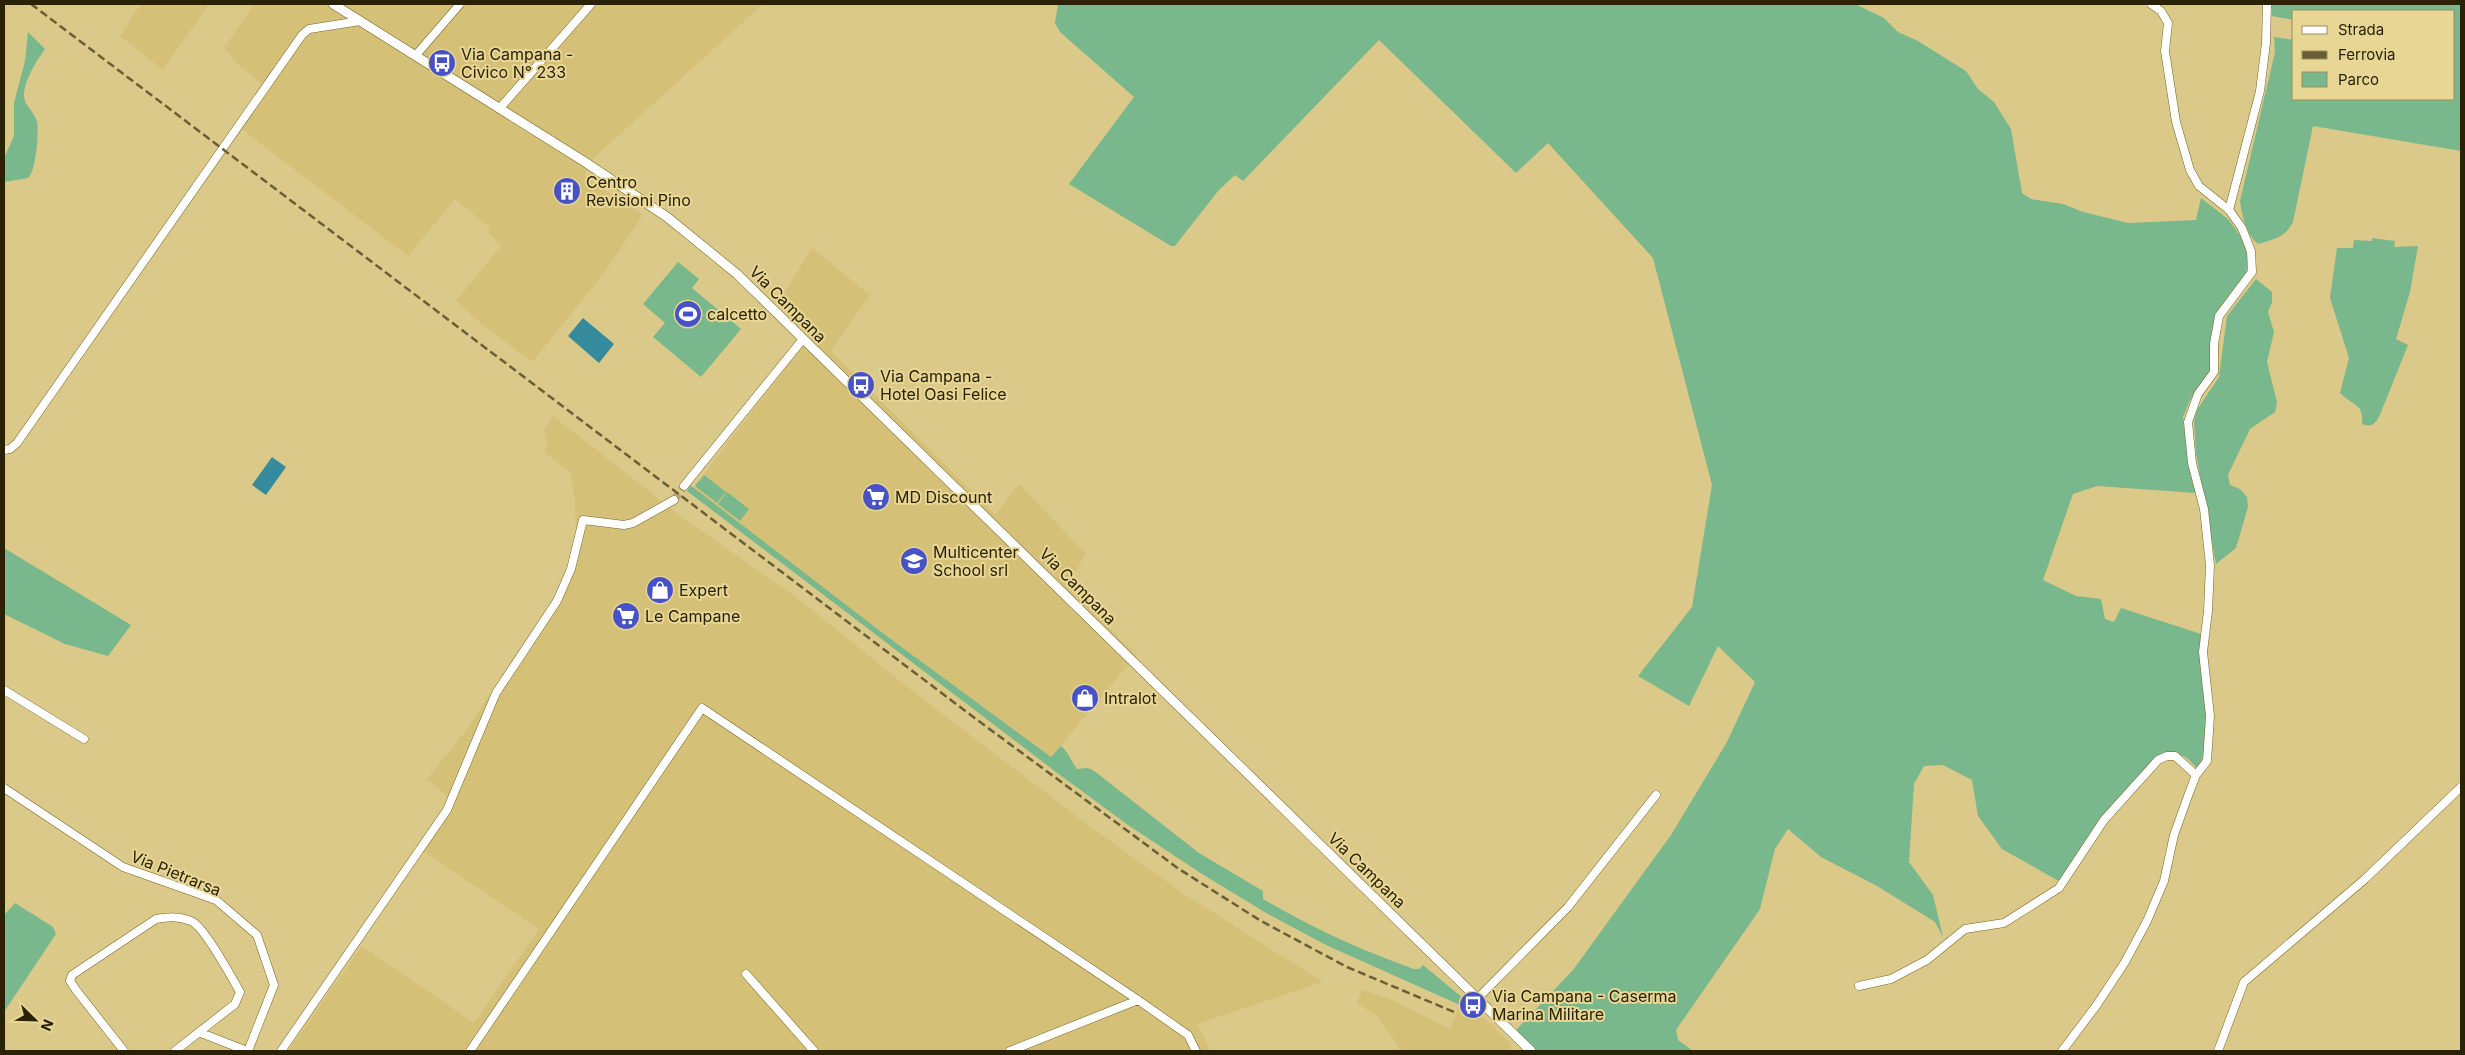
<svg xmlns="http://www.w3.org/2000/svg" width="2465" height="1055" viewBox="0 0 2465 1055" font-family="Inter,sans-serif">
<rect width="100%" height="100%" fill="#dbc989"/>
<path fill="#d5c078" d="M141,4H209L163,70L120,36Z
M254,4H763L595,157L584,176L643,215L605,272L532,362L483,325L456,301L501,246L488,232L490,228L455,199L408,256L235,124L263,84L236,63L224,48Z
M812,248L870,295L831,351L995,515L1019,484L1086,554L1067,585L1136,655L1051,757L888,637L693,488L810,337L777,305Z
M553,416L682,517L800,600L910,689L1088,825L1184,894L1323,982L1197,1024L1211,1051H288L362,946L474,1023L539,929L417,847L450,799L427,779L464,733L490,694L494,692L548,612L566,579L576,540L575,503L571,474L545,452L548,443L544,429Z
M1363,990L1387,998L1450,1029L1463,998L1511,1044L1510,1049L1509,1051H1401L1377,1016L1356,1003Z"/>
<path fill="#79b78d" d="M1058,4H1855L1884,18L1898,32L1918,41L1966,71L1978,89L1994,102L2011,129L2022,193L2031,199L2063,204L2083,212L2128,223L2196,220L2201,198L2228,219L2242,238L2248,258L2246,273L2218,310L2214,320L2211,369L2191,398L2183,417L2188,461L2196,493L2097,486L2073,494L2043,580L2076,596L2101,599L2105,619L2114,622L2121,608L2201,634C2203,668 2214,741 2198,769L2187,758L2176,753L2151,765L2062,880H2057L2002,849L1978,816L1972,780L1943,765L1924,766L1914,784L1909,862L1933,895L1943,937L1935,922L1877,886L1821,857L1788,829L1775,849L1760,909L1676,1030L1678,1040L1693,1051H1537L1516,1030L1573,970L1671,835L1727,742L1755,682L1718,646L1689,706L1638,676L1692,607L1712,485L1653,258L1548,143L1516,173L1379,40L1243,181L1235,175L1218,191L1175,246H1171L1069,184L1134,97L1060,32L1055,23Z
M2272,4H2461V151L2313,126L2293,222C2285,238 2273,239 2258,244C2246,234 2242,216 2240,201L2275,52L2274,37L2294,40V99H2454V11H2294V20L2272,16Z
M28,32L45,49C37,60 25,79 24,94C23,105 35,112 37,122C39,133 36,171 28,178L4,182V158L14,136V103L25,61Z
M2372,238L2395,241L2394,247L2418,246L2410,292L2396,339L2408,345L2379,417C2374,425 2371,427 2362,424C2364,403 2353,406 2340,393L2349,358L2330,298L2337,248H2353L2354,240L2372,241Z
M678,262L699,279L692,288L741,329L701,377L653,337L665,323L643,304Z
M2256,279L2272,292V302L2268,312L2274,332L2267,362L2277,402L2275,412L2250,429L2228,475L2230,485L2240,489L2247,497L2248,507L2236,548L2216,564L2196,453L2194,421L2197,410L2219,377L2227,316Z
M704,475L726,492L717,503L695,486Z
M690,485L888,637L1051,757L1061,746C1069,753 1071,761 1077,769L1087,768L1093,770L1199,853L1263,891V899C1311,927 1362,951 1414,969H1419L1423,965L1463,998L1460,1005L1326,945L1268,914L1202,874L1128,825L1056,772L687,491Z
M727,492L749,509L740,521L718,504Z
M4,548L131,625L108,656L65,644L4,614Z
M15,903L53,927L56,934L4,1012V915Z"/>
<path fill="#358a9c" d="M583,318L614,344L599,363L568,336Z
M272,457L286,467L266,495L252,485Z"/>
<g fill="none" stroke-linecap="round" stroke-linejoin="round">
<path stroke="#b7a86f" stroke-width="8" stroke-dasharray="8 4" stroke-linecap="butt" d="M674,500L684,486"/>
<g stroke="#766526" stroke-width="9">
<path id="minor" d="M416,55L460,4
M500,108L591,4
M2229,210L2260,91L2266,43L2267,4
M4,450L10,449L17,443L302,35L309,29L360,21
M684,486L803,339
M4,690L84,739
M4,788L123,867L216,900L257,935L274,985L248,1051
M746,974L814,1051
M1859,986L1891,979L1927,960L1965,929L2004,923L2059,888L2104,820L2158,760L2167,756H2175L2196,775
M1478,998L1568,907L1656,795
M201,1033L247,1051
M124,1051L76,990L70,981L72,975L156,919C168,917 179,916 191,921C204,926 232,978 240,992L235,1004L175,1051
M281,1051L447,810L496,693L557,601L571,569L583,520L624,525L633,523L674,500
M470,1051L702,708L1138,1000L1188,1035L1196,1051
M1010,1051L1138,1000
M2062,1051L2096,1006L2125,962L2147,921L2164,881L2174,835L2188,796L2196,775L2207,761L2210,716L2203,652L2208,611L2210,565L2204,509L2192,463L2188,422L2198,394L2214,372V344L2219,316L2252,272L2251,251L2242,228L2229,210L2199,186L2190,170L2176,122L2165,51L2168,23L2161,11L2151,4
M2218,1051L2244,982L2365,879L2461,787"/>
</g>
<g stroke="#766526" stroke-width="10">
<path id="tertiary" d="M333,4L585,162L667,217L737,274L1531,1051"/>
</g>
<use href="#minor" stroke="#fff" stroke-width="8"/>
<use href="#tertiary" stroke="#fff" stroke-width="9"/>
<path stroke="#695e36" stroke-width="2.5" stroke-dasharray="8 4" stroke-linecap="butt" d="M31,4L972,716L1179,869L1261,921L1347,967L1454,1012"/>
</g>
<defs>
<g id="bus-disc" transform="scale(1.4375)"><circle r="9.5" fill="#4752c7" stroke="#e8d695"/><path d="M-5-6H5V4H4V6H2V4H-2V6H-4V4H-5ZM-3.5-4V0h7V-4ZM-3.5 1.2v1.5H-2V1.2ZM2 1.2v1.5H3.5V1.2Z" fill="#fff"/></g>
<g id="building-disc" transform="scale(1.4375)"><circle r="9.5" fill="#4752c7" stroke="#e8d695"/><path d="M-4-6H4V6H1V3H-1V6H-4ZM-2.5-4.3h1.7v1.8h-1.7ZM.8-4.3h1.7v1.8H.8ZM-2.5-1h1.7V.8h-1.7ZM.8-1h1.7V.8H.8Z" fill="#fff"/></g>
<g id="stadium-disc" transform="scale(1.4375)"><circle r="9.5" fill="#4752c7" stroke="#e8d695"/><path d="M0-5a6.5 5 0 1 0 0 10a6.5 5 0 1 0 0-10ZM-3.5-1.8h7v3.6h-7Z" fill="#fff"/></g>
<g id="supermarket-disc" transform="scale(1.4375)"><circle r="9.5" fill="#4752c7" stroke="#e8d695"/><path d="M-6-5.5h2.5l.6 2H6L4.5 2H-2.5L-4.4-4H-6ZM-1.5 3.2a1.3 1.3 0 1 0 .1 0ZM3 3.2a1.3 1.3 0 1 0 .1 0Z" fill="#fff"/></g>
<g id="school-disc" transform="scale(1.4375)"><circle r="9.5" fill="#4752c7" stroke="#e8d695"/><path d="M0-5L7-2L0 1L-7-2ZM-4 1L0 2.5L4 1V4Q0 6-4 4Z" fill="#fff"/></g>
<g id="shop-disc" transform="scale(1.4375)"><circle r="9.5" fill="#4752c7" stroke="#e8d695"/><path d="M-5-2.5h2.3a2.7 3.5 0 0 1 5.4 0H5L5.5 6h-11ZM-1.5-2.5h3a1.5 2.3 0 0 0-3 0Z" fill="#fff"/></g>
</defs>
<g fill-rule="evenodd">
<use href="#bus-disc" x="442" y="63"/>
<use href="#building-disc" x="567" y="191"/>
<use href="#stadium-disc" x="688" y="314"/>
<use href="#bus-disc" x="861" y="385"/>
<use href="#supermarket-disc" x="876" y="497"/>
<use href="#school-disc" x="914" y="561"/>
<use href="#shop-disc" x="660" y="590"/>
<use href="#supermarket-disc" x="626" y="616"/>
<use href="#shop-disc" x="1085" y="698"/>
<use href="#bus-disc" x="1473" y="1005"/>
</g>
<g text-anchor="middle" stroke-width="4" stroke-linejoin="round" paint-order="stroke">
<g font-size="16" fill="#292207" stroke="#e8d695" text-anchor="start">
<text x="461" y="60">Via Campana -<tspan x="461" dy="18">Civico N° 233</tspan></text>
<text x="586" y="188">Centro<tspan x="586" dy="18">Revisioni Pino</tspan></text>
<text x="707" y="320">calcetto</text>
<text x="880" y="382">Via Campana -<tspan x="880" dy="18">Hotel Oasi Felice</tspan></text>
<text x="895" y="503">MD Discount</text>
<text x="933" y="558">Multicenter<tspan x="933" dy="18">School srl</tspan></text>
<text x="679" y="596">Expert</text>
<text x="645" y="622">Le Campane</text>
<text x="1104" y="704">Intralot</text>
<text x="1492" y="1002">Via Campana - Caserma<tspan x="1492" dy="18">Marina Militare</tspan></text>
</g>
<g font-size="16" fill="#292207" stroke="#e8d695">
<text transform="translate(788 304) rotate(45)" y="6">Via Campana</text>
<text transform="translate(1078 586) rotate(45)" y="6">Via Campana</text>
<text transform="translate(1367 870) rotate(44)" y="6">Via Campana</text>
<text transform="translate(176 873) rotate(22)" y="6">Via Pietrarsa</text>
</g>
</g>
<rect width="2465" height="1055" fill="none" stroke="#292207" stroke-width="10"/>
<rect x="2292" y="10" width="162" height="90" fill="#e8d695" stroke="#9c8e5c"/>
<rect x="2302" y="26" width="25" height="8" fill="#ffffff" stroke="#9c8e5c"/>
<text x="2338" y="35" font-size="15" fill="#292207">Strada</text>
<rect x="2302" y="51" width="25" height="8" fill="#695e36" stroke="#9c8e5c"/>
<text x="2338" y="60" font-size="15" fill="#292207">Ferrovia</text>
<rect x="2302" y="72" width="25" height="15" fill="#79b78d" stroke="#9c8e5c"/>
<text x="2338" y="85" font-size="15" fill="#292207">Parco</text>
<g transform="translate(35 1020) rotate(113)" stroke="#e8d695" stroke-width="4" paint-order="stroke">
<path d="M0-4L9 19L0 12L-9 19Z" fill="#292207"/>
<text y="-8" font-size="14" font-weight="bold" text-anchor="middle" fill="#292207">N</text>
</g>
</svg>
